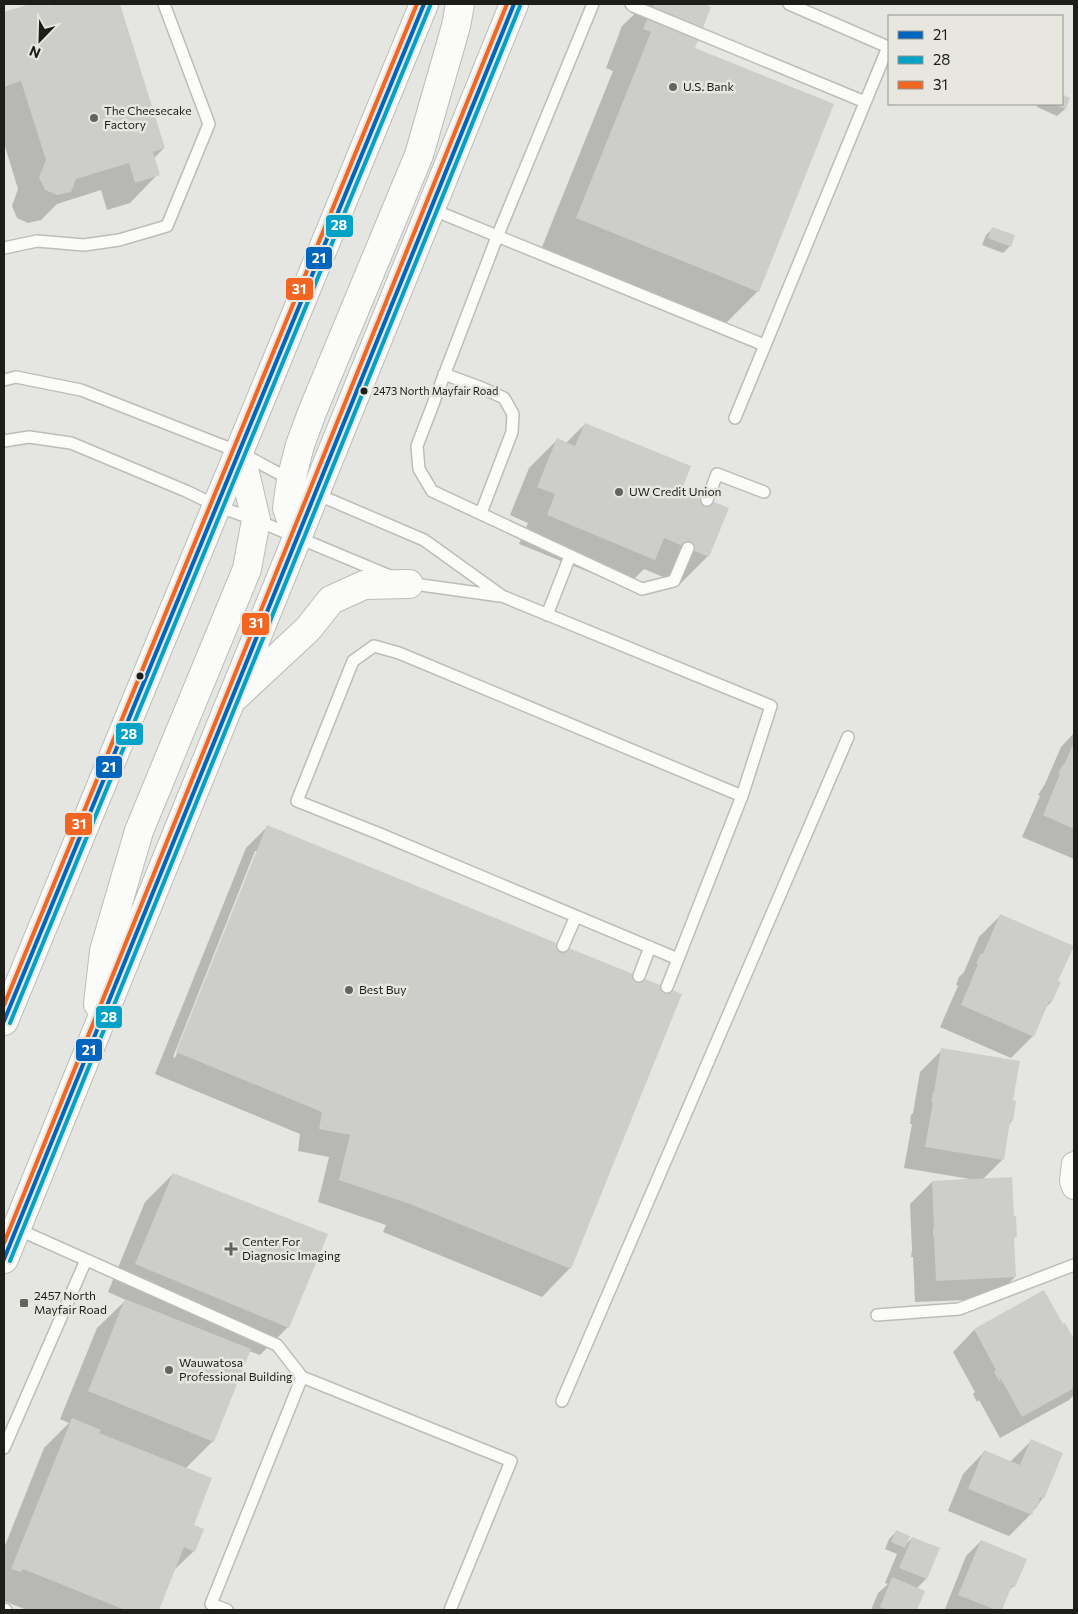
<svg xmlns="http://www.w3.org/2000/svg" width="1078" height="1614" viewBox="0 0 1078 1614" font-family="Commissioner,sans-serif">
<rect width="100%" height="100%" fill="#e5e5e1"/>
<path fill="#0003" fill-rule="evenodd" d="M34,4H47L49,7L60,4H118L164,148L153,159L158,174L130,203L107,210L101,190L57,204L41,220L28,223L17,218L12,206L18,189L4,143V13Z
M645,4H701L710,7L693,48L758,291L719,330L538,257L613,71L606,68L622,26Z
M1062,96L1069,99L1065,109L1057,116L1037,107L1038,104H1062Z
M993,228L1010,246L1003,253L982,245L986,235Z
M585,424L681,490L708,556L680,584L644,569L626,587L519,544L528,523L510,515L529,468L557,440L566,443Z
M1074,733V859L1022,837L1040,796L1038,795L1045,784L1061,747Z
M268,826L570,1268L542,1297L383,1232L386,1225L318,1202L329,1157L298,1151L300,1134L155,1074L246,848ZM255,851H258L175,1058L173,1057Z
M1001,915L1059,983L1051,1002L1046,1007L1033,1036L1011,1058L940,1027L958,986L956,985L959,977L964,972L979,937Z
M942,1050L1012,1101V1121L1008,1125L1003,1159L982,1180L1016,1236L1013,1239L1015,1277L993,1299L915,1302L913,1257H911L912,1250L910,1204L932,1182L970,1179L904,1168L912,1124H910L911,1115L913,1113L920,1072Z
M173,1174L288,1327L260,1355L249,1351L213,1441L185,1469L194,1551L173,1571L158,1610H27L4,1601V1548L44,1448L69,1423L60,1419L97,1328L126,1300L108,1292L145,1202Z
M1043,1292L1062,1326L1065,1324L1074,1342L1072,1344L1074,1348V1395L1069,1400L1000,1438L979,1400L977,1402L973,1394L975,1392L953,1352L974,1330Z
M1031,1441L1043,1498L1031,1514L1009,1536L948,1511L963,1474L984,1452L1010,1462Z
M896,1532L904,1546L912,1538L926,1579L916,1589L923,1592L916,1610H871L878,1593L888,1584L885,1583L897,1554L885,1549L889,1539Z
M981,1541L1014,1586L1008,1591L1001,1610L945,1609L966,1556Z"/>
<path fill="#cdcdca" d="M30,4H49V6L56,4H120L165,148L153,152L160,175L135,183L129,163L76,179L71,192L57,195L45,190L39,177L46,160L21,81L4,87V12Z
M654,4H704L711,7L695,48L834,104L759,292L576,218L651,32L643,29Z
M1062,94L1070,98L1066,109L1052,104H1062Z
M992,227L1015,235L1011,247L988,238Z
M585,423L691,466L682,489L729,508L709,557L664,538L655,560L547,515L555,494L537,487L557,438L575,446Z
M1074,742V829L1043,815L1060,774H1058L1063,764L1064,765Z
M267,825L682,994L571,1269L410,1204L339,1180L350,1135L319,1129L322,1112L176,1052Z
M1000,914L1074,946L1058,981L1061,982L1052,1002L1049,1001L1034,1037L961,1005L978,964L976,963L981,953L983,954Z
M941,1048L1020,1061L1013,1100L1016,1101L1013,1121H1010L1004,1160L925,1147L933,1102L931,1103L933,1092H934Z
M173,1173L328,1234L289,1328L135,1264Z
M1012,1177L1014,1216H1016L1017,1237H1014L1016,1277L936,1281L934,1236H933V1228H934L932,1181Z
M1044,1290L1063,1324L1065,1323L1074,1339V1388L1022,1417L1001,1379L999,1381L994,1372L996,1370L974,1329Z
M125,1299L251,1349L214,1442L88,1391Z
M72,1418L101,1430L99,1433L212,1478L194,1525L204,1529L195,1552L184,1547L159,1610H125L23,1569L21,1572L11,1569Z
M1031,1439L1063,1453L1044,1499L1040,1497L1039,1499H1040L1037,1508L1035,1507L1032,1515L968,1489L984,1450L1020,1465Z
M896,1530L910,1536L905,1548L891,1542Z
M912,1537L940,1548L927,1579L899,1568Z
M981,1540L1027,1559L1015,1587L1012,1585L1002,1610H996L958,1595Z
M892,1577L925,1591L917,1610H888L880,1607Z"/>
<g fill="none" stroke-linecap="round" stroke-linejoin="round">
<g stroke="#bcbcb9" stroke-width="14">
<path id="lane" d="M593,4L497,237L417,446L419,469L432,491L642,589L674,581L688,548
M631,4L633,6L865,102
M431,209L764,345
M4,248L37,241L84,245L119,240L167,226L209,124L164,4
M444,374L482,388L504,398L513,414L512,432L481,513
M4,380L16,377L81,390L239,452L291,480
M735,418L888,47L789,4
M4,441L29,437L71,443L186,491L217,506L256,520L390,576
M314,493L424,540L502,596L771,706L742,796L667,987
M707,500L717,474L764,492
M407,583L500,596
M547,615L570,556
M563,946L576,916
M678,959L380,834L297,801L353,661L374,646L399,653L742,796
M639,976L650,947
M15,1228L277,1345L302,1377L511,1461L450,1610
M877,1315L959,1309L1074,1265
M562,1401L848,737
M4,1448L86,1260
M4,1609L6,1610
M227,1610L211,1604L302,1377"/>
</g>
<g stroke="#bcbcb9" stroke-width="26">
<path id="street" d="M1074,1164L1072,1181L1074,1187"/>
</g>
<g stroke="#bcbcb9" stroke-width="30">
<path id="primary" d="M297,537L287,508L291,480L300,445L313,410L419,155L456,26L460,4
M236,696L308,629L331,600L364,585L409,584
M98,1004L104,951L139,831L247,569L256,520L246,477L239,452
M4,1021L424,4
M4,1259L514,4"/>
</g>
<use href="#lane" stroke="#fbfbfa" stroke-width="11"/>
<use href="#street" stroke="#fbfbfa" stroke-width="24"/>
<use href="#primary" stroke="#fbfbfa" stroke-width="28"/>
<g stroke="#e7e7df" stroke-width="8">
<path id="bus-1" d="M4,1021L424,4
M4,1259L514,4"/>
</g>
<g stroke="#e7e7df" stroke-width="8">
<path id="bus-2" d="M10,1023L430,6
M10,1261L520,6"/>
</g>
<g stroke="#e7e7df" stroke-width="8">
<path id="bus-3" d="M4,1005L417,4
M4,1243L507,4"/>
</g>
<use href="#bus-1" stroke="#0065bd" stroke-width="4"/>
<use href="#bus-2" stroke="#01a2c5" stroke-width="4"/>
<use href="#bus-3" stroke="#f26522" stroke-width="4"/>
</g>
<g fill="#636360" stroke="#e7e7df" stroke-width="2">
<circle cx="673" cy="87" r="5"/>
<circle cx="94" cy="118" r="5"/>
<circle cx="619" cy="492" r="5"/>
<circle cx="349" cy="990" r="5"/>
<path d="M228.5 1241.5h5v5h5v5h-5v5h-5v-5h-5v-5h5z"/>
<rect x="19" y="1298" width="10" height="10" rx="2.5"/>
<circle cx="169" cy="1370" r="5"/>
</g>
<g fill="#1d1d1a" stroke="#e7e7df" stroke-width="2">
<circle cx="364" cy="391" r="4.5"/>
<circle cx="140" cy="676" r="4.5"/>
</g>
<g text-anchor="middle" stroke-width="5" stroke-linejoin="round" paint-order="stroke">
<g font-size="11" fill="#1d1d1a" stroke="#e7e7df" text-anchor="start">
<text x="373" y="395">2473 North Mayfair Road</text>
</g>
<g font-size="12" fill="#1d1d1a" stroke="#e7e7df" text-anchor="start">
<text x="683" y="91">U.S. Bank</text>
<text x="104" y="115">The Cheesecake<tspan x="104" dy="14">Factory</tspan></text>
<text x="629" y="496">UW Credit Union</text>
<text x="359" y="994">Best Buy</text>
<text x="242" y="1246">Center For<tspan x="242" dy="14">Diagnosic Imaging</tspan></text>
<text x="34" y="1300">2457 North<tspan x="34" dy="14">Mayfair Road</tspan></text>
<text x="179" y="1367">Wauwatosa<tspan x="179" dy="14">Professional Building</tspan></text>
</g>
</g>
<g stroke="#e7e7df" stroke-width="2">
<rect x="325" y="214" width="29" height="24" rx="5" fill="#01a2c5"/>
<rect x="305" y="246" width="28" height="24" rx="5" fill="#0065bd"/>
<rect x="285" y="277" width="29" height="24" rx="5" fill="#f26522"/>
<rect x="241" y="612" width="29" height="24" rx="5" fill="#f26522"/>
<rect x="115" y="722" width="29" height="24" rx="5" fill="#01a2c5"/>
<rect x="95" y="755" width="28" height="24" rx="5" fill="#0065bd"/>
<rect x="64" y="812" width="29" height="24" rx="5" fill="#f26522"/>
<rect x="95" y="1005" width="28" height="24" rx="5" fill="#01a2c5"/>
<rect x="75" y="1038" width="28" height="24" rx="5" fill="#0065bd"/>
</g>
<g font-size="14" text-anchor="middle" font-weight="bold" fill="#fff">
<text x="339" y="230">28</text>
<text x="319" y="263">21</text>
<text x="299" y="294">31</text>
<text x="256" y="628">31</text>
<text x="129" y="739">28</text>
<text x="109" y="772">21</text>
<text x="79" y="829">31</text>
<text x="109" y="1022">28</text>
<text x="89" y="1055">21</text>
</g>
<rect width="1078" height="1614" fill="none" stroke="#1d1d1a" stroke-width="10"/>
<rect x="888" y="15" width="175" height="90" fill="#e7e7df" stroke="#969690"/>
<rect x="898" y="31" width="25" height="8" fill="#0065bd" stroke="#969690"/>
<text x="933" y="40" font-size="15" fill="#1d1d1a">21</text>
<rect x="898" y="56" width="25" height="8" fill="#01a2c5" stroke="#969690"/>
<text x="933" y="65" font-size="15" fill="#1d1d1a">28</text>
<rect x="898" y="81" width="25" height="8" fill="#f26522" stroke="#969690"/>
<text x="933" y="90" font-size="15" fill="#1d1d1a">31</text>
<g transform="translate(40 40) rotate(203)" stroke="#e7e7df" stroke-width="4" paint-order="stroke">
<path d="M0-4L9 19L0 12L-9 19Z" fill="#1d1d1a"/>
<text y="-8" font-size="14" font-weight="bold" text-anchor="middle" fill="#1d1d1a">N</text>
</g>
</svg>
